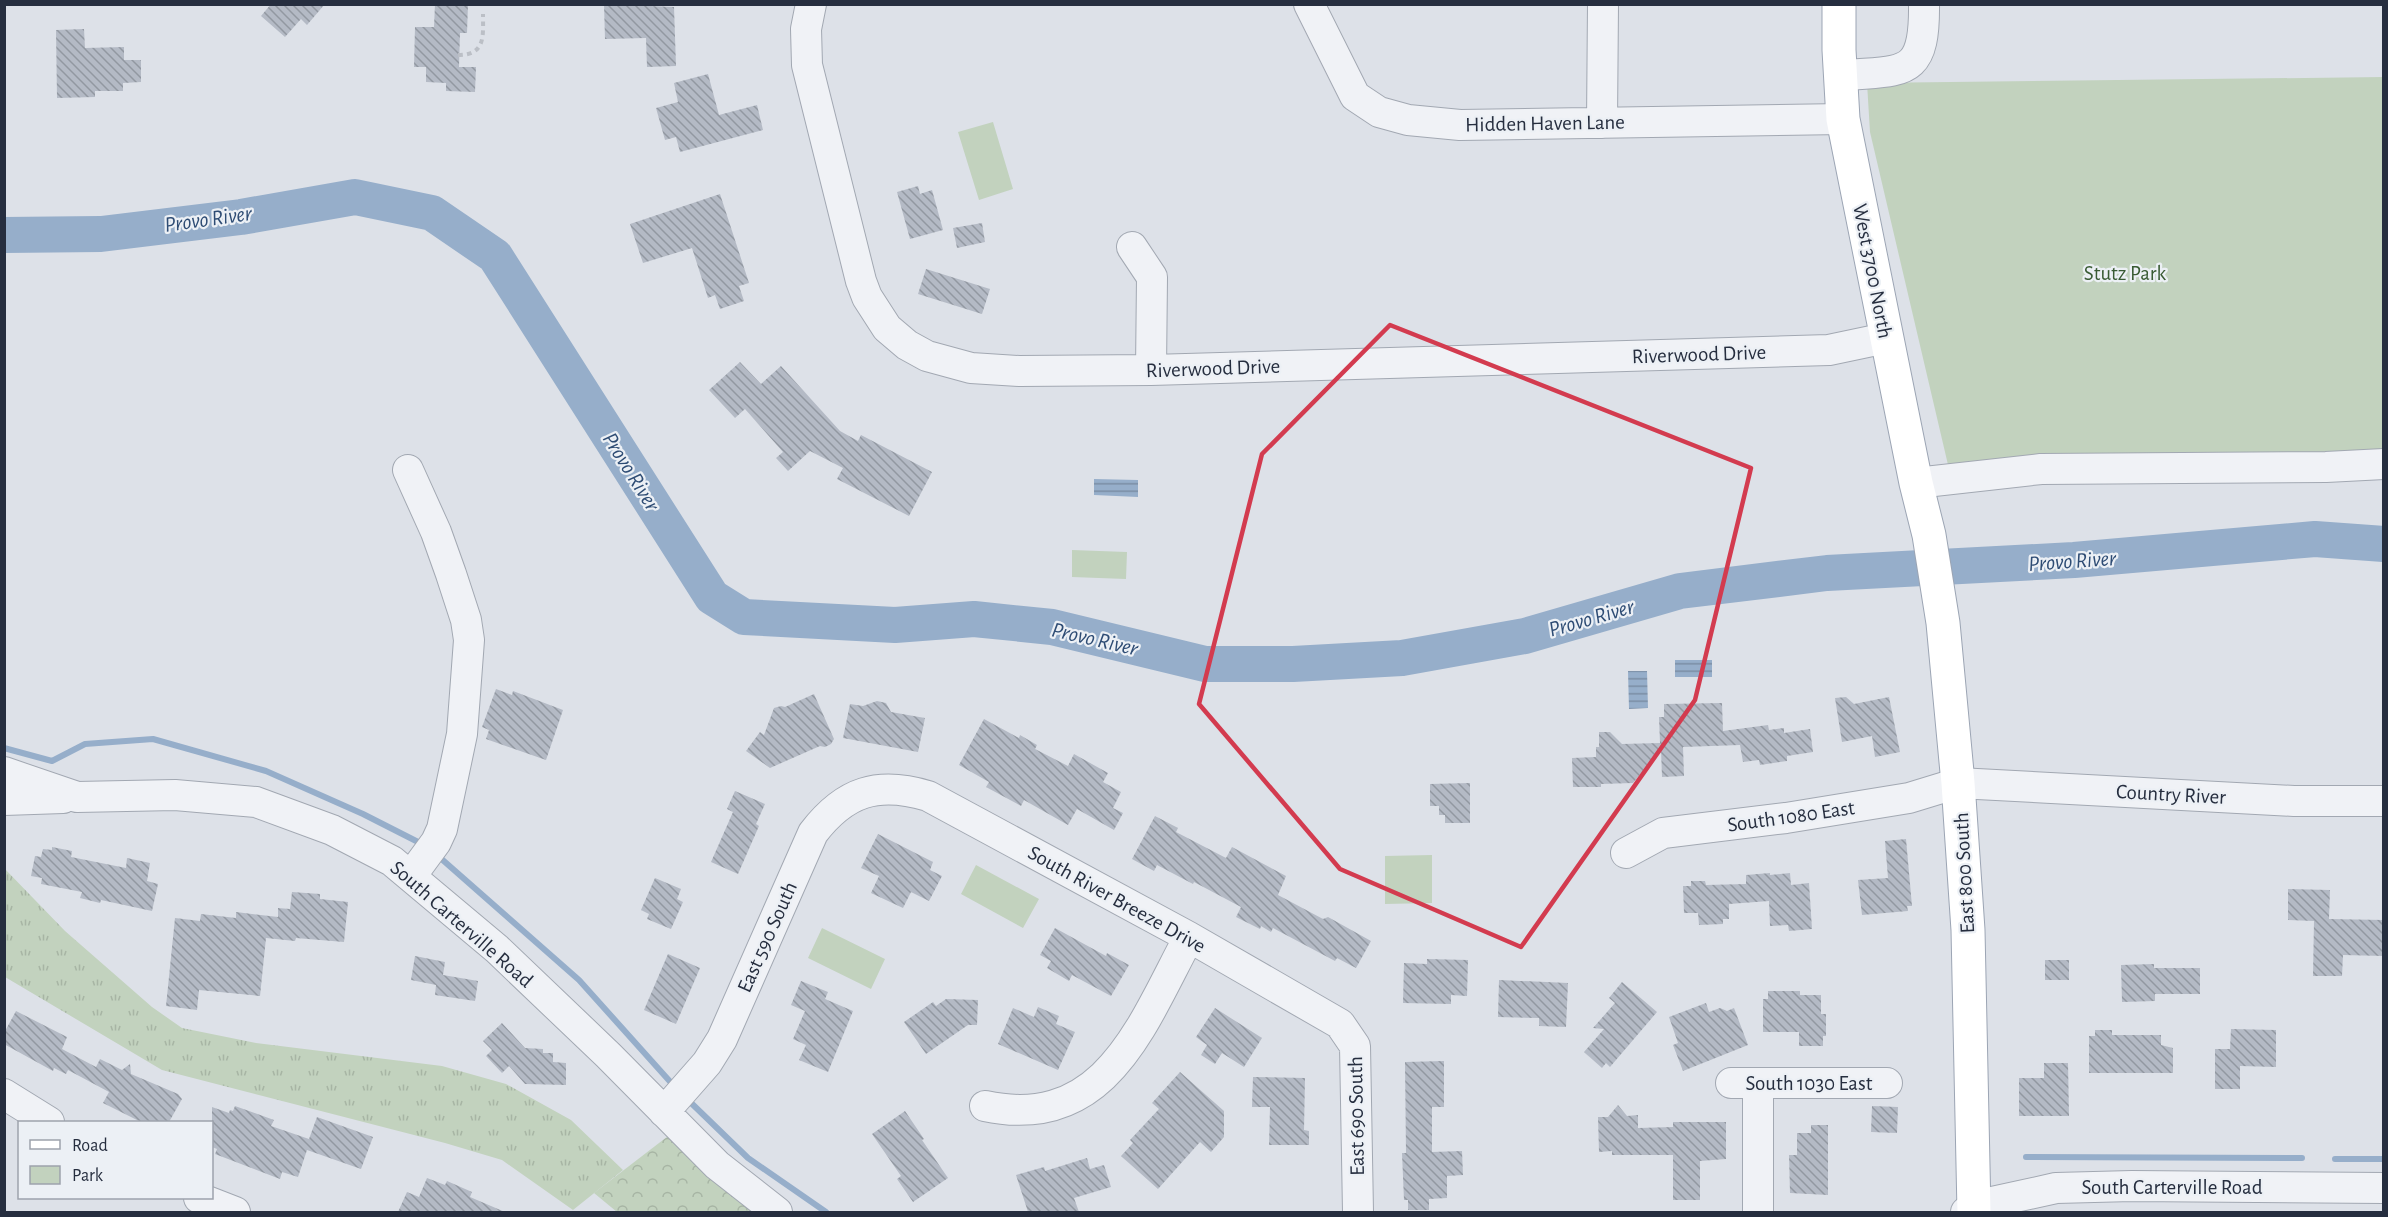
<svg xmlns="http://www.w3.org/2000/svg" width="2388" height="1217" viewBox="0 0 2388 1217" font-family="'Alegreya Sans',sans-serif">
<defs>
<pattern id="grass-tufts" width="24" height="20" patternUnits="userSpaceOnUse" patternTransform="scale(1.5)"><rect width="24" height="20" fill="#c2d2be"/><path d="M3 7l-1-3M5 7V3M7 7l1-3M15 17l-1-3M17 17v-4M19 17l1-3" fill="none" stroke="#a7b5a4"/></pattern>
<pattern id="forest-crowns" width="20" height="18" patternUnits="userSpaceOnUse" patternTransform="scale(1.5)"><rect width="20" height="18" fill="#c2d2be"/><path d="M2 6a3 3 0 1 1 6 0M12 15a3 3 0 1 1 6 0" fill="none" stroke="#a7b5a4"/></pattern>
<pattern id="water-rules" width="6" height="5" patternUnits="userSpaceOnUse" patternTransform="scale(1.5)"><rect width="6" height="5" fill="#96aeca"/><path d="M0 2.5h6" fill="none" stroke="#7a8ea5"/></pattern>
<pattern id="building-back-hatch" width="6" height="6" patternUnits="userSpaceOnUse" patternTransform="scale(1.5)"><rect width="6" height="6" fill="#b4bac5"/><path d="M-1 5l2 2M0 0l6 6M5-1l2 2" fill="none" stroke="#9298a1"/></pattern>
</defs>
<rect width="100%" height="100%" fill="#dde1e8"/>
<path fill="url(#grass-tufts)" d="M4,868L65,931L152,1007L182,1028L256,1043L442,1066L506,1084L571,1120L623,1170L573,1210L502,1160L445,1143L162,1070L5,977Z"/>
<path fill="url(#forest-crowns)" d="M672,1133L757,1212H617L594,1193Z"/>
<path fill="#c2d2be" d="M2383,77V462L1949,469L1870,132L1867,83Z
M993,122L1013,189L979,200L958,132Z
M1072,550L1127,552L1126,579L1072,577Z
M1432,855V903L1385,904V856Z
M976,865L1039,899L1023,928L961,894Z
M822,928L885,959L871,989L808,958Z"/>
<path fill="url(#water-rules)" d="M1094,479L1138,480V497L1094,495Z
M1675,660H1712V677H1675Z
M1628,671H1647L1648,708L1629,709Z"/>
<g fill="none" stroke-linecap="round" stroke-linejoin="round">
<path stroke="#96aeca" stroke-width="6" d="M4,748L52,761L85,744L153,739L266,771L363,814L424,845
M437,855L579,980L674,1086
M686,1098L748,1158L826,1212
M2026,1157L2302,1158
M2335,1159H2384"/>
<path stroke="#96aeca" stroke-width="36" d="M4,235L101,234L241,217L355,197L432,213L495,256L712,597L744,617L895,625L974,619L1052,627L1205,664H1293L1402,658L1525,636L1680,591L1827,573L2074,560L2315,539L2384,544"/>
</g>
<path fill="url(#building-back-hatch)" d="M271,4H325L307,25L301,19L285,37L261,16Z
M435,4H468L467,33H460L459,67H476L475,92L446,91V83L426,82V67H414L415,27H434Z
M604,4L674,7L676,66L647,67L646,38L605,39Z
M84,29L85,48L124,47V60H141V82L123,83V91H95V97L57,98L56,30Z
M708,74L719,115L757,105L763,130L680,152L676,137L665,140L656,108L678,102L674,83Z
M918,186L920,194L932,190L943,230L910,239L897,192Z
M720,194L749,283L739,286L744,301L720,309L715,295L708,298L692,248L643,263L630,224Z
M982,223L985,242L957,248L953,228Z
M926,269L990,289L982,314L918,294Z
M740,362L761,384L781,366L840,431L858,441L861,435L932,472L909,516L837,479L843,468L810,451L788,471L776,458L783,452L745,409L735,418L709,390Z
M496,689L512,695L513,691L563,710L546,760L486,739L489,730L482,727Z
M814,694L834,739L831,744L825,747L820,746L770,768L746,751L760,732L764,735L774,708L781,706L785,707Z
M1846,697L1854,704L1889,697L1900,752L1875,757L1872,736L1842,742L1835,698Z
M877,701L886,703L891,712L925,718L918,752L843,738L850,704L863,706Z
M1722,703L1723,731L1768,725L1769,730L1784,728V733L1810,729L1813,752L1787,756V761L1760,765L1759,760L1743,762L1740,745L1683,747L1684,776L1662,777L1661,749L1633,783L1601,784V787H1573L1572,758L1596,757V747H1599V732H1610L1622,744L1660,743L1659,717H1664V704Z
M984,719L1019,738L1020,735L1037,745L1035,749L1068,766L1074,754L1108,773L1103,782L1121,792L1113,808L1123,813L1114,830L1077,809L1068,825L1024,800L1021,806L986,787L989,782L959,765Z
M1470,783V823H1445V815H1439V806H1430V784Z
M735,791L765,804L756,824L759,826L738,874L711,862L733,812L727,809Z
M1155,816L1178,828L1176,832L1226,858L1232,847L1286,876L1278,895L1323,919L1328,917L1371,941L1356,968L1337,958L1335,961L1273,928L1271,932L1261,926L1260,929L1236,917L1241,907L1194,882L1193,884L1157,865L1154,871L1132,859Z
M878,834L933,862L930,870L942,876L929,901L911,892L903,908L871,893L879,876L861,868Z
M1906,839L1912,906H1907L1908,911L1862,915L1858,880L1888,878L1885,841Z
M52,847L72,851L71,857L126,868L127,858L150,863L147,881L158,884L152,911L101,900L100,903L80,898L82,892L41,884L42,878L31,876L35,856L41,857L43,849L52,850Z
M1770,873V875L1790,873L1791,885L1809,883L1812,929L1789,931L1788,925L1770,926L1769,901L1729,904V919H1723V924L1699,925L1698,913H1684L1683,886H1691V881H1705L1706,885L1746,884V875Z
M655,878L681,889L677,899L683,902L671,929L647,919L649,914L641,910Z
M2288,889L2330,890L2329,919L2384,920V956L2343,955L2342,976H2313L2314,921L2288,920Z
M292,892L320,894V899L348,902L344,942L296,938L295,941L266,938L260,996L199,990L197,1010L166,1006L175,918L200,921L201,914L236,918V912L278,917V908L290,909Z
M1055,928L1106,956L1107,953L1129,965L1111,996L1072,975L1069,981L1047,968L1051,961L1040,955Z
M668,954L700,968L676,1024L644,1010Z
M415,956L445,962L443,975L478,981L475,1001L435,995L436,985L411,980Z
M1427,959L1468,960L1467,996L1451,995V1004L1403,1003L1404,963L1427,964Z
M2045,960H2069V980H2045Z
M2154,964V968H2200V994H2155V1001L2122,1002L2121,965Z
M1499,980L1568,983L1566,1027L1539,1026V1018L1498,1017Z
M801,981L828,992L825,999L853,1011L828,1072L799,1060L806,1045L793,1039L805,1011L791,1005Z
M1622,982L1657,1012L1610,1067L1606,1063L1602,1068L1584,1052L1604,1029L1593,1028L1615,1003L1609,998Z
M1768,991H1800V995H1821V1014H1826V1036H1823V1046H1799V1032H1763V999H1768Z
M946,999L978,1000L977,1025H968L926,1054L904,1022L933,1002L936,1006Z
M1706,1003L1709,1012L1720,1008L1727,1011L1734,1008L1748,1045L1683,1071L1673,1045L1678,1043L1669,1017Z
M1038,1007L1059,1016L1056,1024L1075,1032L1058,1070L998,1044L1013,1008L1034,1017Z
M1215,1008L1262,1038L1244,1067L1222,1053L1215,1064L1201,1055L1207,1045L1196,1037Z
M16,1011L67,1037L62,1049L96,1067L100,1059L122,1070L130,1064L131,1074L178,1094L182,1099L169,1122H141L103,1103L109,1092L68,1070L66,1074L54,1068L53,1071L4,1044V1033Z
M502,1023L525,1048L543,1049V1053H553V1062L566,1063V1085L525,1084L509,1066L502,1073L486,1056L492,1050L483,1041Z
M2231,1029L2276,1030V1067L2240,1066V1089H2215V1049H2230Z
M2095,1030H2112V1035H2161V1045L2173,1048V1073H2089V1036H2095Z
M1444,1061V1107H1432V1152L1462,1151L1463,1175L1447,1176V1198L1429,1199V1210H1408V1200H1404L1402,1153H1406L1405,1062Z
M2044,1063H2068L2069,1116H2019V1078H2044Z
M1180,1072L1224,1111V1137L1211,1152L1200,1142L1158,1189L1121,1156L1133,1143L1130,1140L1159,1109L1152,1103Z
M1253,1077L1305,1078L1304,1130L1309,1131V1145H1269L1270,1107H1252Z
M1618,1105L1627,1116L1638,1115V1128L1673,1127V1122H1726V1159L1700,1161V1200H1673V1155H1612V1151L1599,1152L1598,1117H1608Z
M235,1106L274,1120L271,1126L309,1139L317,1117L373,1137L361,1169L307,1150L298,1177L282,1172L280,1179L215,1154L217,1149L212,1147V1107L229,1113L230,1110L233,1111Z
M1872,1106L1898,1107L1897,1133L1871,1132Z
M905,1111L924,1139L922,1140L948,1178L913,1202L897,1179L901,1176L872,1134Z
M1811,1125H1828V1195L1790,1193L1789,1155H1797V1133H1811Z
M1087,1158L1090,1169L1104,1165L1111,1187L1074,1198L1079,1212H1028L1016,1175L1044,1167L1045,1171Z
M427,1178L445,1185L447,1181L472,1192L470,1197L505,1212H398L407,1192L419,1197Z"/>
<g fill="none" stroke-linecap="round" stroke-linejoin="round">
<g stroke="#a2a8b2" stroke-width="32">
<path id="minor" d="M811,4L806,29L807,65L861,281L867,297L887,328L907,345L927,356L971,368L1019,371L1151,370L1829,350L1886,338
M1309,4L1355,96L1379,112L1408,120L1460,125L1843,119
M1840,76C1903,69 1925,80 1924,4
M1602,123L1603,4
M1132,247L1152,277L1151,370
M408,470L436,532L451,574L466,620L469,640L462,734L442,829L436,842L411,876
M1916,483L2041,469L2326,467L2384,464
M4,772L77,797L175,795L256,802L332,830L392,861L497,949L608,1055L717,1165L777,1212
M4,800L63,798
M1626,853L1663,833L1786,818L1909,798L1958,783L2294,801H2384
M1731,1083H1887
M1758,1083V1212
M4,1094L49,1122
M985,1106C1106,1132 1142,1024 1189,937
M664,1112L707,1063L722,1039L813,833C845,791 878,781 928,796L1189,937L1340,1024L1355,1046L1358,1212
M199,1198L235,1212
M1966,1212L1974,1206L2056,1188L2132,1186L2384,1188"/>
</g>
<g stroke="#9ca5b4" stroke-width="35">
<path id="major" d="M1839,4V50L1843,119L1916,483L1929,535L1943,623L1958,783L1968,930L1974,1212"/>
</g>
<path stroke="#bbbfc6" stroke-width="4" stroke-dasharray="4.5 4.5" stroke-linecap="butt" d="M458,55C486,55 483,36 483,14"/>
<use href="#minor" stroke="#f0f2f6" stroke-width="30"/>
<use href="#major" stroke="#fff" stroke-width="33"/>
</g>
<path fill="none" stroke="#d33b4f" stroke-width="4.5" stroke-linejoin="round" d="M1390,325L1751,468L1695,700L1521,947L1340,869L1199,704L1262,454Z"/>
<g text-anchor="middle" stroke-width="4.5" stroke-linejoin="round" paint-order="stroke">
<g font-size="21" fill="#262e3f" stroke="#ecf0f5">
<text transform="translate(1545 123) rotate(-1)" y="7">Hidden Haven Lane</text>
<text transform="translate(1873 271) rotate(79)" y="7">West 3700 North</text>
<text transform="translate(1699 354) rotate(-2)" y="7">Riverwood Drive</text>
<text transform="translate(1213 368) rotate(-2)" y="7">Riverwood Drive</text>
<text transform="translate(2171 794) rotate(3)" y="7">Country River</text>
<text transform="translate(1791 816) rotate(-8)" y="7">South 1080 East</text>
<text transform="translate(1964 873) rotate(-93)" y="7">East 800 South</text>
<text transform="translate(1117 899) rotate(29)" y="7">South River Breeze Drive</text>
<text transform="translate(462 924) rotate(41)" y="7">South Carterville Road</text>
<text transform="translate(767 937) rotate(-66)" y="7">East 590 South</text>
<text x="1809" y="1090">South 1030 East</text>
<text transform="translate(1356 1116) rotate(-91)" y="7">East 690 South</text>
<text x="2172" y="1194">South Carterville Road</text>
</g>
<g font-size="21" fill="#395b33" stroke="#ecf0f5">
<text x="2125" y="280">Stutz Park</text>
</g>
<g font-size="22" font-style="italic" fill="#2e4c74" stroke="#ecf0f5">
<text transform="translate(208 218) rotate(-8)" y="8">Provo River</text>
<text transform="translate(632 471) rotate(58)" y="8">Provo River</text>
<text transform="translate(2072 560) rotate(-4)" y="8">Provo River</text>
<text transform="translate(1591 617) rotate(-16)" y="8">Provo River</text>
<text transform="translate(1095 638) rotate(13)" y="8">Provo River</text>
</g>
</g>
<rect width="2388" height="1217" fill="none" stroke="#262e3f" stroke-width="12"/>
<rect x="18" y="1121" width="195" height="78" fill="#ecf0f5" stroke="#9da2ac" stroke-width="1.5"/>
<rect x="30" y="1140" width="30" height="9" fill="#ffffff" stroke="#9da2ac" stroke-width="1.5"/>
<text x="72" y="1151" font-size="18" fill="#262e3f">Road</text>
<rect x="30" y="1166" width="30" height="18" fill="#c2d2be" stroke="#9da2ac" stroke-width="1.5"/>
<text x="72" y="1181" font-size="18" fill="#262e3f">Park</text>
</svg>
